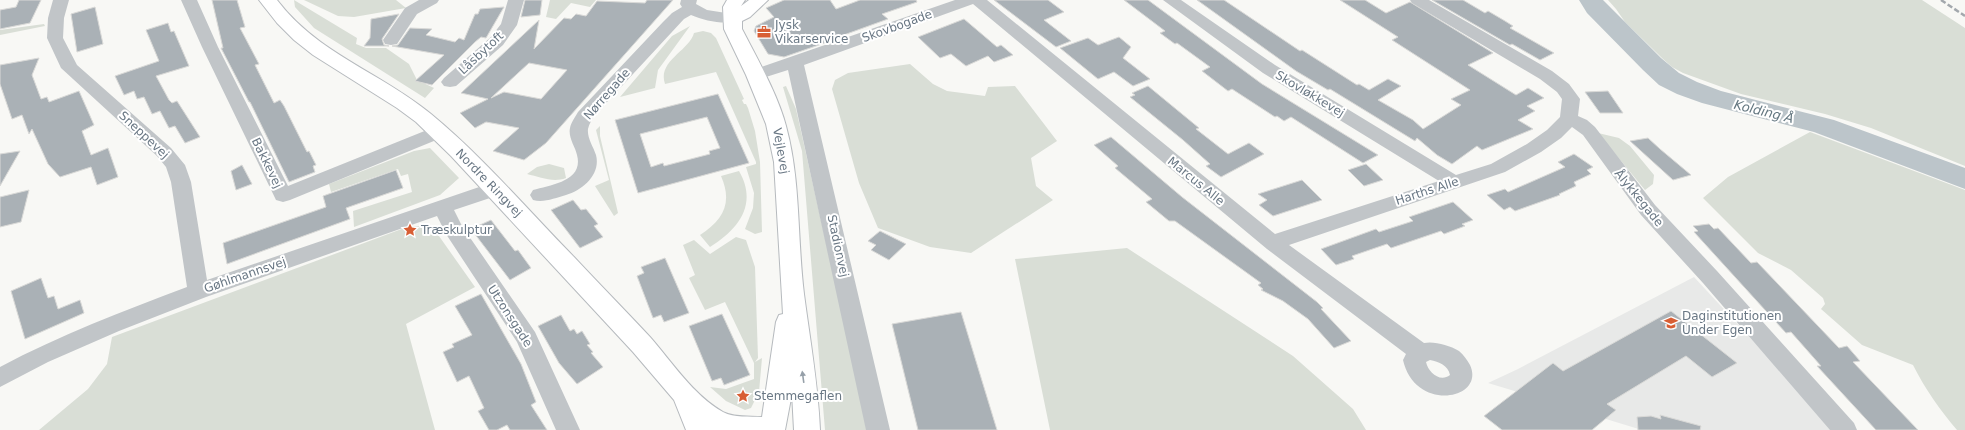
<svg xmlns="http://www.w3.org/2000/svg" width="1965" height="430" viewBox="0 0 1965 430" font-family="'DejaVu Sans',sans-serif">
<rect width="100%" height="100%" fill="#f8f8f5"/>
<path fill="#e8e9e8" d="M1694,277L1836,430H1642L1488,383L1518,369Z"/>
<path fill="#d9ded6" d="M294,0L357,38L356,44L366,48H386L409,64L417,80L434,88L425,98L314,28L295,7Z
M304,0H396L406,8L354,17L338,16Z
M550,0H596L590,7L571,3L556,19L546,17Z
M1608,0H1922L1965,28V166L1871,128L1825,114L1741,94L1683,73L1672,67L1663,59L1625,22L1616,9Z
M44,24L45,26L0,35V30Z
M690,26L658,70L655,88L620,97L672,36Z
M703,31L711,33L716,38L744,99L742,100L744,104H746L748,108L755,131L760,162L762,232L755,234L745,229L753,208L754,193L746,167L756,164V162L716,72L665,84C657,61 689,51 694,33Z
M910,64L933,84L947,91L985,96L988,87L1015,86L1057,141L1031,158L1036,186L1053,200L971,253L930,247L878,228L859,183L832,89L835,80L848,73Z
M786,86L796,109L868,430H825L802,151L783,87Z
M600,126V136L618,213L614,216L595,186L609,180L596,130Z
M1810,132L1965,190V430H1957C1940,410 1925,389 1913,365L1862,345L1821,309L1825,304L1823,298L1791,270L1758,253L1703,198L1728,177Z
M1598,133L1619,138L1630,146L1654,175L1653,184L1645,190Z
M430,148L459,178L440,195L354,227L353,211L412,192L408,174L401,176L398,169L331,192L329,184L414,151Z
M549,164L564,168L566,178C553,183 540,177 527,174L537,167Z
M739,171C758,204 739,229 710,247L700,235C723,220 733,203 721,176Z
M423,226L434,229L475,287L406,324L435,430H39L88,389L107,364L112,337L407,227Z
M736,237L746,240L755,267L758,358L755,362L762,358L759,392L751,408L745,410L726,401L710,387L726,389L754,379V363L725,302L705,310L689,278L695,275L683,245L694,240L710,254Z
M1127,248L1293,356L1353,409L1366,430H1050L1015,259Z"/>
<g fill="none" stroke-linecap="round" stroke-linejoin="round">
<path fill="#bcc5ca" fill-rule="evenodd" d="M1579,0H1603L1661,58L1679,73L1697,82L1721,91L1834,120L1965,168V189L1814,132L1702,103L1677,94L1659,85L1643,70L1587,13Z"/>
</g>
<path fill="#aab1b6" stroke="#d9d9d7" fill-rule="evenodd" d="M19,0H41L30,23L0,29V10L16,7Z
M212,0H237L245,27L240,28L259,64L255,65L274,103L280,100L284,106L307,152L309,151L316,165L313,166L315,172L289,182L250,102H249L221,48H223Z
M525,0H542L540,15L521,17Z
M647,0H673L546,143L524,160L493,151L519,128L486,122L475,128L460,113L488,99L461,93L539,20L534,49L564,18L571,19L576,14L586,16L597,1L645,3ZM529,63L567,70L541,99L504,92L491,98Z
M784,0H830L836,9L860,0H916L917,2L882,14L888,19L841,36L842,37L784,57L768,54L754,31L756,26L774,17L766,8Z
M994,0H1048L1064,12L1044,20L1071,41L1056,47Z
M1124,0H1148L1262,84L1378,155L1363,163L1291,117L1284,121L1277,116L1275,117L1232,89L1228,91L1202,71L1210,67L1177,43L1175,44L1160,33L1165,31Z
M1197,0H1224L1300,51L1302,50L1357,85L1359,84L1369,90L1388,79L1401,86L1378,100L1413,120L1423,129L1461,105L1451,99L1470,90L1392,40L1398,37L1340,0H1365L1386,13L1410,2L1493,53L1468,65L1516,95L1528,88L1544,98L1527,106L1535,111L1518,120L1533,129L1482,150L1477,146L1452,164L1437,155L1417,138L1415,141L1330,89L1328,90L1296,71Z
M1432,0H1463L1485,13L1488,11L1505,21L1513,26L1510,28L1554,53L1540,60L1512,44L1510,45Z
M95,7L103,44L77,52L71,14Z
M504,7L486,38L481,37L475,42L432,85L415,81L444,55L392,46L398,45L410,28L432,29L426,35L455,42L459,38L464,40L475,14H478L480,9Z
M399,14L382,39L384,45L389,46H364L370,38L371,19Z
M964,19L997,47L1001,45L1013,55L994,62L988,56L966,66L951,54L940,58L918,37Z
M168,23L171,32L174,31L189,66L156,76L169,100L172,103L177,101L200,137L185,143L175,126L169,128L160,111L152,114L144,97L137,99L134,91L124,95L115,76L159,61L146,30Z
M1119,37L1131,47L1123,58L1150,79L1133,86L1114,72L1098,79L1060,48L1088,38L1098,45Z
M39,58L32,75L41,99L47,97L49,102L79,91L94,125L82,131L91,155L108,148L118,177L97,185L91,167L60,177L48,164L32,129L29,134L22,115L12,119L0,84V65Z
M1148,86L1199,128L1196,129L1228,154L1249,143L1264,154L1221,177L1206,166L1210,164L1183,140L1130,97L1135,95L1132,93Z
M1608,91L1623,113H1600L1585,92Z
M718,94L749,163L638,193L615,120ZM707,117L720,148L709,151L710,154L664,166L663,163L651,167L640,134Z
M1111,137L1182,197L1317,302L1323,308L1321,309L1351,341L1334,348L1308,319L1283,301L1261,290L1263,289L1258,285L1261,283L1175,221H1169L1146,202L1152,199L1115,168L1118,166L1094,145Z
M1648,138L1660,149L1691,175L1673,180L1630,141Z
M20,151L0,186V154Z
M1574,154L1593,167L1587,170L1591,174L1574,182L1576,186L1559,194L1560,195L1515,211L1510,207L1504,210L1487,195L1505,189L1508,192L1565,167L1558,162Z
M1366,164L1383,180L1364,186L1348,170Z
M242,165L252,184L236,190L231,171Z
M396,170L403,188L346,208L350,219L227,264L223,243L326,207L323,196Z
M1302,180L1322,200L1273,216L1259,205L1267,200L1258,194Z
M29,190L21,222L0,227V197Z
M573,200L581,210L586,209L598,224L594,226L603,237L580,248L551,210Z
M1453,202L1473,220L1462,224L1465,226L1444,234L1441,231L1391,248L1387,244L1352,256L1354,259L1336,265L1321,249L1376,229L1379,232L1413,221L1409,217Z
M491,220L515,251L518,250L531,268L510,280L471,229Z
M1709,224L1714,229L1718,228L1751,263L1757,262L1839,348L1847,346L1860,361L1853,362L1918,430H1876L1817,366H1821L1791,332L1786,333L1694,232L1698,231L1693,226Z
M880,231L906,244L889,260L871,250L876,245L868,241Z
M665,258L689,313L664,322L661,315L653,318L637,276L644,273L641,267Z
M41,278L48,298L54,296L58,309L80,300L84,313L25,339L11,291Z
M481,294L521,364L536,402L531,405L547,430H510L507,425L497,430H489L478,411L484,408L469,376L457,382L443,352L454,347L452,344L472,335L455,306Z
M1671,311L1737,363L1712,377L1686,356L1607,404L1616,410L1592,430H1502L1484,416L1553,363L1563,371Z
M961,312L997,430H918L892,324Z
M722,314L750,375L724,385L721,378L712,381L689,326Z
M561,315L570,331L574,329L577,334L582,331L590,344L587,345L593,352L591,353L603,367L577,384L559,363L538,326Z
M1660,415L1701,426L1700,430H1638L1637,417L1651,416L1661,419Z"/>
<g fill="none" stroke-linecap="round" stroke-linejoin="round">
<g stroke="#b6babe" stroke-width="2">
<path id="secondary" d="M259,0H277C318,54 380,72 431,114C482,156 527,209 574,257C599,284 625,310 650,337C672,362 693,395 723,412C734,418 750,416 762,417L776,322L779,315L783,314L774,162L766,124L746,75L724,29L723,7L727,0H745L741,6L749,0H768L750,17L742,21V29C757,58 778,95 786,126C801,181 797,238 804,294C810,340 818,384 820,430H794L792,393L785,430H686L674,400L633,352L451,156L416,122L397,108L313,55L294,40L277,23Z"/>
</g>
<path fill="#c1c5c8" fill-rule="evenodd" d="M53,0H69L64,18L63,38L77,65L171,148L185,165L191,182L207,280L488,184L495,182L502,184L505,189L502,194L454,210L462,226L535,332L580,430H556L517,342L446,234L437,216L206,297L119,331L48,362L0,387V367C60,335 123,311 187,287L171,182L166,167L157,156L61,68L47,38L48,18Z
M181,0H197L218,47L288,186L432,128L439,126L446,128L448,132L446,136L290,200L283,202L276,200L202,47Z
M419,0H439L437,3L417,14L397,44L391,45L385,44L383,40L405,8Z
M508,0H524L517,25L503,45L456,86L450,87L444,86L441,82L444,78L491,37L501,24Z
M681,0H697L696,4L707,10L739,15L741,18L739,21C724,25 705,21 691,15L684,19L595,115C592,119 589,124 588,129C587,138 593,146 596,155C601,174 583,190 566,195C555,198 544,203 533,200L530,195L533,190C551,185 584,181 577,155C575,146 568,138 570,128C571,123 575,117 578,112L663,22L672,13L682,7L680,4Z
M955,0H987L1275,234L1439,181L1263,73L1163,0H1181L1275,65L1456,175L1491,164L1527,144L1547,130L1560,117L1562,99L1557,92L1540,79L1412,3L1410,0H1429L1552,71L1569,84L1580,99L1578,116L1587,120L1595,127L1655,205L1717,271L1854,423L1857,430H1830L1703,283L1641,215L1583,135L1572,127L1561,138L1541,152L1505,172L1289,245L1424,343C1434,341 1449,345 1459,351C1464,355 1467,360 1470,365C1486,400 1415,413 1403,360L1406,354L1267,249L973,4L804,65L890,430H866L788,70L756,80L750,79L747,75L750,71ZM1430,360C1439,362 1448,365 1450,375C1440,383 1428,372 1426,362Z"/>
<use href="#secondary" fill="#fff" fill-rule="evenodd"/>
<path stroke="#a3a8ad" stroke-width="2.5" stroke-dasharray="5.5 2.5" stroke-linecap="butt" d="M1941,0L1965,16"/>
</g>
<defs><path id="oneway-solid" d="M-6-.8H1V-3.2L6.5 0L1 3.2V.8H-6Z"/></defs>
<use fill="#96a0a9" href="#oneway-solid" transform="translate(803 377) rotate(-98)"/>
<defs>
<g id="office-bare" transform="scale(1.08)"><path d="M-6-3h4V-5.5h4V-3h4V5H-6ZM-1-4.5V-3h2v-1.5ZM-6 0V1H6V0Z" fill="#d85e34" stroke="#fff" stroke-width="2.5" paint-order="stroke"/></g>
<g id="sight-bare" transform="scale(1.08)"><path d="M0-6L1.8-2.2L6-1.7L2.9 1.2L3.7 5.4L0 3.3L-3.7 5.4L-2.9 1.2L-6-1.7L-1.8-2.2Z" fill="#d85e34" stroke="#fff" stroke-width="2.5" paint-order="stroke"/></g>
<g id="school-bare" transform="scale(1.08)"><path d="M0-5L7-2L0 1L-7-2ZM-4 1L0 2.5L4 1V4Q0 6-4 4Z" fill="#d85e34" stroke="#fff" stroke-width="2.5" paint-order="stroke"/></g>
</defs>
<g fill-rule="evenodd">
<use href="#office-bare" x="764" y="32"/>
<use href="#sight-bare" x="410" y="230"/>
<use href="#school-bare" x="1671" y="323"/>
<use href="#sight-bare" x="743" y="396"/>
</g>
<g text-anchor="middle" stroke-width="4" stroke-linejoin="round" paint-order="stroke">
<g font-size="12" fill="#697784" stroke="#fff" text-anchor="start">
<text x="775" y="29">Jysk<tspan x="775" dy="14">Vikarservice</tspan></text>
<text x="421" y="234">Træskulptur</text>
<text x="1682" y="320">Daginstitutionen<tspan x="1682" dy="14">Under Egen</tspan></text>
<text x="754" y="400">Stemmegaflen</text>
</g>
<g font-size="12" fill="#697784" stroke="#fff">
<text transform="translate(897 26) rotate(-20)" y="4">Skovbogade</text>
<text transform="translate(481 53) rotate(-43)" y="4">Låsbytoft</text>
<text transform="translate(607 94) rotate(-49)" y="4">Nørregade</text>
<text transform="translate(1310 94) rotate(31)" y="4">Skovløkkevej</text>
<text transform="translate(144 135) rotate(43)" y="4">Sneppevej</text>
<text transform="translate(781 151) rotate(80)" y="4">Vejlevej</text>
<text transform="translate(267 163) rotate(64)" y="4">Bakkevej</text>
<text transform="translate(1196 181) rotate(39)" y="4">Marcus Alle</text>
<text transform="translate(489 183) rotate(46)" y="4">Nordre Ringvej</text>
<text transform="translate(1427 191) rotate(-18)" y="4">Harths Alle</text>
<text transform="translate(1639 198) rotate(51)" y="4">Ålykkegade</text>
<text transform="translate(838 246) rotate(78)" y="4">Stadionvej</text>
<text transform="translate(245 275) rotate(-19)" y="4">Gøhlmannsvej</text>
<text transform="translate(510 316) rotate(57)" y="4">Utzonsgade</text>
</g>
<g font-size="13" font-style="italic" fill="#647780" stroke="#fff">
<text transform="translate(1764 111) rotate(14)" y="5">Kolding Å</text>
</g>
</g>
</svg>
